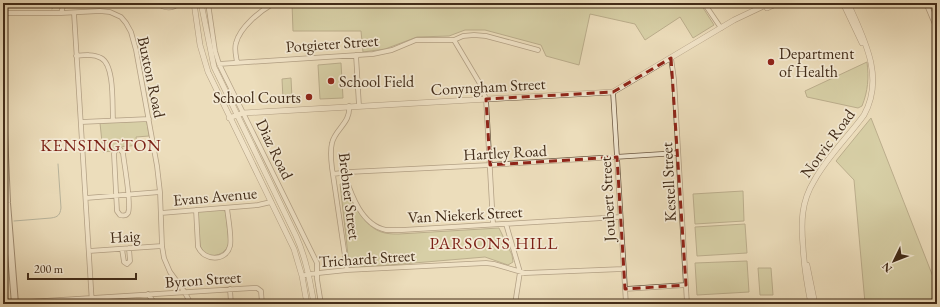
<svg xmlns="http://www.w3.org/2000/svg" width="940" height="307" viewBox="0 0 940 307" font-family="'EB Garamond',serif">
<rect width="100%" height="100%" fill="#ecddbb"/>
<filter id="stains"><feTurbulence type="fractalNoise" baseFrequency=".005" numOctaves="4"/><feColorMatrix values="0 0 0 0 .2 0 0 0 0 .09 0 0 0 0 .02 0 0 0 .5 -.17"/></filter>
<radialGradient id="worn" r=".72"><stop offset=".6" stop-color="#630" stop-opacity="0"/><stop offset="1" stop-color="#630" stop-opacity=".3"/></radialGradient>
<path fill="#bdbf8d" stroke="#807653" d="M292,3H700L714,25L693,38L680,17L645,40L635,24L590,14L579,65L546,56L541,45L485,30H465L449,36L417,37L385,49L363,52L361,31H293Z
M867,62C869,78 868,91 862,106L858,108L807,97L805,91Z
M341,63L343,98L320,99L318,65Z
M291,78L292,99H283L282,79Z
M871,118L937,287V304L865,303L854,180L836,161Z
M145,121L147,123L149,136L136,137L137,145C129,147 116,145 112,151L103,152L100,123Z
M343,182H346C353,197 360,221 375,229C383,234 391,234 399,234L499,228L512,255L513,262L508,265L485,257L354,268L350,266L349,264L340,184Z
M743,191L744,221L695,224L693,194Z
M224,209L226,214L229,244C224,258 204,260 200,245L197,214L200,211Z
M745,224L747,253L697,256L695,227Z
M747,261L749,292L697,295L695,263Z
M758,268H771L773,295H760Z"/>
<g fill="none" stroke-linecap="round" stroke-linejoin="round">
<path stroke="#768274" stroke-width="1" d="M52,9L54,3
M14,221L51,218C58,217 60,215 61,208L58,164"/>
<g stroke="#6c5842" stroke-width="5.5">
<path id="minor" d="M157,3C164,9 173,9 179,3
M208,3L215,51L219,64L317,263V279L321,304
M704,3L721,28
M926,3L937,29
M3,13H61L100,11L110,12L121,17L126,23L131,32L136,50L157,166L160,192L162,246L164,258L170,272L184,291L191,304
M61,13L64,3
M74,13L92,304
M454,40L479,82L486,99L493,224
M356,55L359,106
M76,56C85,55 94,54 101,58C115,65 112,106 113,120
M671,58L674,79L687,304
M237,62C236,56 234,49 236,43C240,27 260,11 274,3
M219,64L373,54L392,50L416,40H454L463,36L474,35L486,36L538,50
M613,92L626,304
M81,122L149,119
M117,149H120L123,153C124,164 132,205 128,213C126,216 123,216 120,215L117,211L114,154L115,151Z
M344,173C351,194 361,225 386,230C391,230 397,230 402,230L620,217
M333,174L349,172L490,165L678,153
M86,198L160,192
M196,210L198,247C204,261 226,262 230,246C232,238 228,217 227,208
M161,213L258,205L271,202
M506,224L520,272L515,304
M122,249L124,262L127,264L130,261L129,248
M89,251L162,246
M347,270L332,168C331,160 330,151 332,143C335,129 351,123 349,106
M302,276L309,274L347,270L486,263L494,264L525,273L623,269
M230,289L231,304
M625,289L686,285
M148,294L155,304
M103,298L112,304
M11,303L253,288H257L261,291L262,304"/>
</g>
<g stroke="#6c5842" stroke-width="6">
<path id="tertiary" d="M194,3L200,45L208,72L294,249L302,276L307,304
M201,3L214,67L296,236C306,258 310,281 314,304
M843,3L862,43
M767,8L778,3
M229,118L243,113L613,92L734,20L770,3
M807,265L815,304
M811,304C807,285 804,266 803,246C801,223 801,202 814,181C827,157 848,137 864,115C885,77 864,39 848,3"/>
</g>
<g stroke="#422c19" stroke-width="8">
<path id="secondary" d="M3,109L7,203L15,304"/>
</g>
<use href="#minor" stroke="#f3e9d3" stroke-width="4"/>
<use href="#tertiary" stroke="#f3e9d3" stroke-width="5"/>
<use href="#secondary" stroke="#f3e9d3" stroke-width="6"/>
</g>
<path d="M0 0H940V307H0ZM671,58L686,285L625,289L617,157L490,165L486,99L613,92Z" fill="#ecddbb" fill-opacity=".55" fill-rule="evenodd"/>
<path fill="none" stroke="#8f2418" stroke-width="3" stroke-dasharray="8 5" stroke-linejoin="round" d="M671,58L686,285L625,289L617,157L490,165L486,99L613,92Z"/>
<g fill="#8f2418" stroke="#f3e9d3" stroke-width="1.5">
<circle cx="771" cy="62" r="4"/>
<circle cx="331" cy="81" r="4"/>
<circle cx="309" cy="97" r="4"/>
</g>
<g text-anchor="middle" stroke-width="3.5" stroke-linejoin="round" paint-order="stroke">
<g font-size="16" fill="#422c19" stroke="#f3e9d3">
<text transform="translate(332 43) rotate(-4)" y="6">Potgieter Street</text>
<text transform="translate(152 77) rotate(78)" y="6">Buxton Road</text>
<text transform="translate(488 86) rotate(-3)" y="6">Conyngham Street</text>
<text transform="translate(827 143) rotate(-54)" y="6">Norvic Road</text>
<text transform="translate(275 149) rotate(64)" y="6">Diaz Road</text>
<text transform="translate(505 152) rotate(-3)" y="6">Hartley Road</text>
<text transform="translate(668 182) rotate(-93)" y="6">Kestell Street</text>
<text transform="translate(215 196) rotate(-5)" y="6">Evans Avenue</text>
<text transform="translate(350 196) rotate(83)" y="6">Brebner Street</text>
<text transform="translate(607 199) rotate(-93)" y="6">Joubert Street</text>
<text transform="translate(465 214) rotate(-3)" y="6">Van Niekerk Street</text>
<text transform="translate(125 236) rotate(-4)" y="6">Haig</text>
<text transform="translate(367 258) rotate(-4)" y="6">Trichardt Street</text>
<text transform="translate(203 279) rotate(-4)" y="6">Byron Street</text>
</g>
<g font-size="16" fill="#422c19" stroke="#f3e9d3" text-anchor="start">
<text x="779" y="59">Department<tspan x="779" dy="18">of Health</tspan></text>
<text x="339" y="87">School Field</text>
<text x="301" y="103" text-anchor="end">School Courts</text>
</g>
<g font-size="17" letter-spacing="1" fill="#7a1f14" stroke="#f3e9d3">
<text x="101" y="151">KENSINGTON</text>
<text x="494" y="249">PARSONS HILL</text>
</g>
</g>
<rect width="940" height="307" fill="none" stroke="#ecddbb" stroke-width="16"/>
<rect x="4" y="4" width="932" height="299" fill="none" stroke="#422c19" stroke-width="2"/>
<rect x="8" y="8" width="924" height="291" fill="none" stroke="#422c19"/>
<g transform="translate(894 261) rotate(227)" stroke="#f3e9d3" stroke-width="3" paint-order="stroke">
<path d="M0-3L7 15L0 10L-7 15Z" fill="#422c19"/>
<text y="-6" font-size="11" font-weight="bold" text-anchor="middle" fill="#422c19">N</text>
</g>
<path d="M28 273v6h108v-6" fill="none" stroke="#422c19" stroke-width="2"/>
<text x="34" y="273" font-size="12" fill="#422c19" stroke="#f3e9d3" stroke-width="3" paint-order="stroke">200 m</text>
<rect width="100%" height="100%" filter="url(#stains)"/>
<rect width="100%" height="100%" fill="url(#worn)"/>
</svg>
